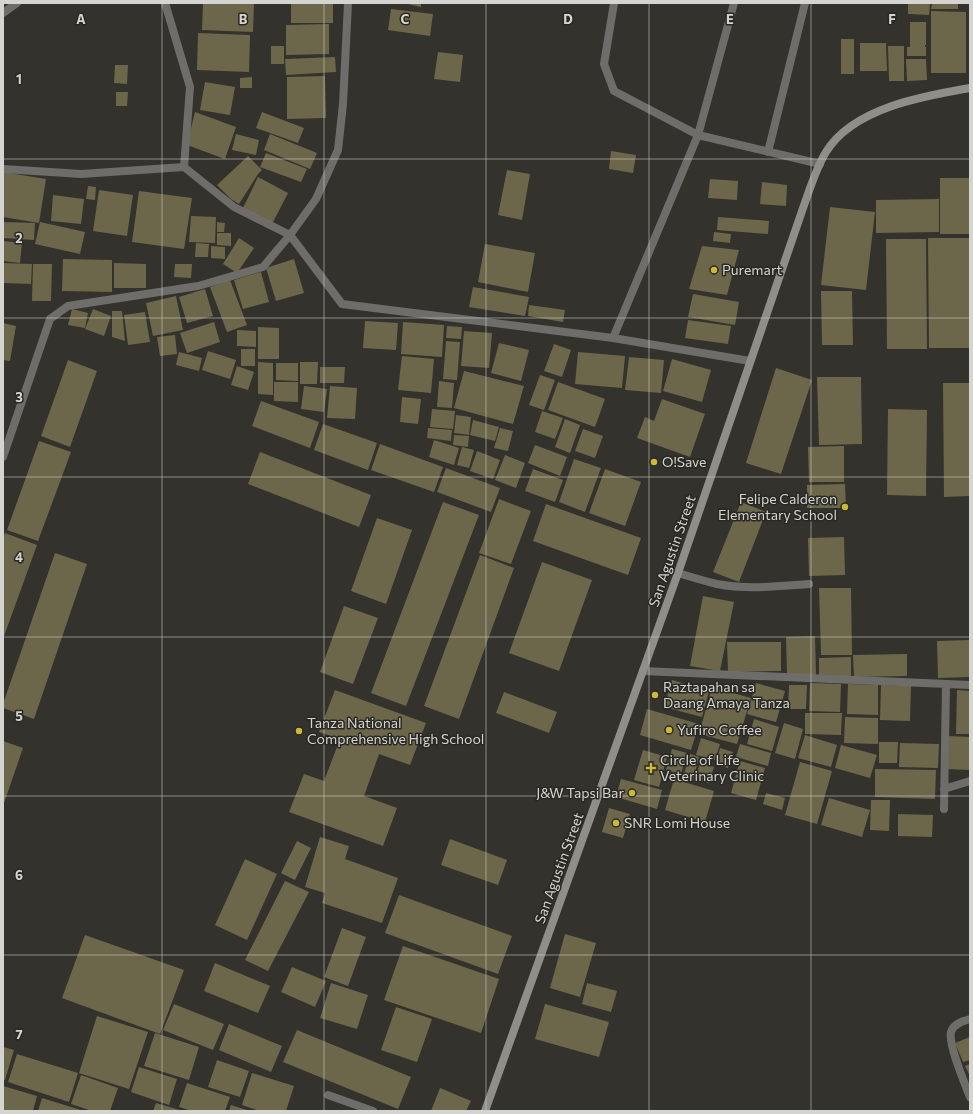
<svg xmlns="http://www.w3.org/2000/svg" width="973" height="1114" viewBox="0 0 973 1114" font-family="Commissioner,sans-serif">
<rect width="100%" height="100%" fill="#33322d"/>
<path fill="#6c674a" d="M203,3H254L253,32L202,30Z
M291,3H333V23H291Z
M403,3H421V7Z
M908,3H930L929,15L908,14Z
M932,3H958V9H931Z
M391,9L433,14L430,36L388,30Z
M931,11L966,12V73H931Z
M910,22H926V45H925V47H926V56H907V47H910Z
M329,24V54L286,55V25Z
M198,33L250,35L249,72L197,70Z
M841,39H854V74H841Z
M860,43H886L887,71H860Z
M271,46H284V64H271Z
M888,46H904V81H889Z
M438,52L463,55L460,82L434,79Z
M335,57L336,72L286,75L285,59Z
M906,59H926L927,80L907,81Z
M115,65H128L127,84L114,83Z
M325,76L326,118L287,119V77Z
M252,77V88H240V78Z
M205,82L235,87L230,115L200,110Z
M116,92H128L127,106H116Z
M195,112L236,127L225,159L187,145Z
M262,112L304,128L298,143L256,128Z
M236,134L259,140L256,155L232,150Z
M270,134L317,153L310,169L264,150Z
M611,151L636,155L633,173L609,169Z
M266,153L307,169L301,182L260,167Z
M248,156L262,170L258,174L239,204L231,199L217,185Z
M507,170L530,174L522,220L498,215Z
M3,172L46,179L39,223L3,217Z
M258,177L288,193L272,224L242,210Z
M940,178H970V234H940Z
M710,179L738,181L737,200L708,198Z
M762,182L787,185L786,206L760,204Z
M88,186L96,187L95,200L86,199Z
M99,190L133,195L127,236L93,231Z
M139,191L192,198L184,249L132,242Z
M53,195L84,199L81,224L51,221Z
M939,199V232L876,233V200Z
M830,207L875,212L866,290L821,285Z
M191,216L216,217L215,243L189,242Z
M718,217L769,221L768,234L717,230Z
M3,222L35,223L34,240L3,238Z
M40,222L85,232L80,254L35,244Z
M217,222L225,223L224,232H217Z
M714,232L731,234L730,243L713,241Z
M217,233H231V246L217,245Z
M239,238L254,248L237,273L223,264Z
M928,238H970V348H929Z
M886,239H926L927,349H887Z
M4,241L22,243L20,263L3,261Z
M196,243L209,244L208,257H195Z
M485,244L535,253L528,292L478,282Z
M211,246L225,247V259L211,258Z
M702,246L739,250L727,295L689,289Z
M63,259L112,260V292L62,291Z
M294,259L304,293L276,301L266,268Z
M3,263L32,264L31,284L3,283Z
M114,263L146,264V288H114Z
M33,264H52L51,301H32Z
M175,264H192L191,278L174,277Z
M261,272L269,302L243,309L234,280Z
M230,280L247,325L227,332L210,287Z
M473,287L529,297L525,316L469,307Z
M205,289L213,316L187,323L179,297Z
M821,291H852L853,345H822Z
M693,294L739,302L735,325L688,317Z
M176,296L183,330L153,336L146,303Z
M529,305L565,310L563,322L528,316Z
M72,309L88,313L85,328L68,325Z
M93,309L111,316L104,336L85,329Z
M112,311H122L125,341L112,337Z
M145,312L150,342L128,345L124,315Z
M688,320L731,326L728,344L685,338Z
M365,321L398,323L396,350L363,348Z
M214,322L220,342L187,353L180,333Z
M403,322L444,325L442,357L401,354Z
M3,323L16,326L10,361L3,360Z
M447,326L462,327L461,339L446,338Z
M258,327L279,328V359H258Z
M237,330L256,331V347L237,346Z
M464,331L492,333L489,368L461,366Z
M175,335L177,354L160,356L157,337Z
M446,341L460,342L457,380L443,379Z
M499,343L529,350L521,381L491,373Z
M554,344L571,350L562,377L544,371Z
M241,349H255V366H241Z
M208,351L236,360L230,379L202,370Z
M179,352L202,358L199,371L176,365Z
M578,352L625,356L622,388L575,384Z
M402,356L434,359L431,393L398,390Z
M629,357L664,360L661,393L625,390Z
M672,359L711,370L702,402L663,391Z
M68,360L97,371L70,447L41,436Z
M258,362L273,363V395L258,394Z
M300,362H318L317,384H300Z
M276,363H298V381L276,380Z
M237,366L254,372L248,390L231,385Z
M320,367H345L344,383H320Z
M776,368L812,380L781,474L746,463Z
M464,371L524,386L513,424L454,408Z
M540,375L555,380L544,410L529,405Z
M817,377H861L862,444L819,445Z
M439,381L454,383L452,408L437,407Z
M274,382H298V402L274,401Z
M558,382L605,399L595,427L548,410Z
M943,383H970V496L944,497Z
M304,386L327,389L324,412L301,409Z
M330,386L357,388L355,419L327,418Z
M402,397L421,399L418,424L400,422Z
M662,399L705,414L690,457L637,438L645,417L654,421Z
M261,401L319,422L310,448L252,426Z
M432,409L455,411L453,429L430,427Z
M888,409L927,410L926,496L887,495Z
M542,411L563,418L555,439L535,432Z
M456,415L471,417L469,435L454,433Z
M565,419L580,425L570,453L555,447Z
M473,420L499,427L495,441L470,435Z
M323,424L377,443L368,470L314,450Z
M428,428L452,430L451,441L427,438Z
M500,428L513,431L508,451L494,448Z
M583,429L603,436L595,458L575,451Z
M454,435L469,436L468,447L453,445Z
M434,440L459,448L454,465L429,457Z
M39,441L71,452L38,541L7,530Z
M380,444L443,467L434,492L371,470Z
M535,445L567,457L560,476L528,463Z
M844,446V482H809L808,447Z
M462,447L474,450L469,468L457,465Z
M477,451L500,460L493,479L470,471Z
M260,452L371,495L359,527L248,484Z
M505,455L525,463L516,488L495,480Z
M574,459L601,468L585,512L559,502Z
M446,468L500,488L491,512L437,492Z
M533,469L563,480L555,502L525,491Z
M605,469L641,482L625,526L589,513Z
M845,484L846,508H807V485Z
M499,499L531,511L511,564L479,553Z
M443,502L479,515L406,706L371,693Z
M741,502L766,512L739,582L713,572Z
M546,504L641,538L628,575L533,541Z
M377,518L412,530L386,604L351,591Z
M5,533L37,545L3,639V538Z
M844,537L845,575L809,576L808,538Z
M55,553L87,564L34,719L3,708V704Z
M480,555L514,568L459,719L424,706Z
M542,562L592,580L559,671L509,653Z
M819,588H851L852,655H821Z
M703,596L734,602L720,671L690,666Z
M344,606L378,618L353,684L320,672Z
M815,636L816,675H787L786,637Z
M970,640V677L938,678L937,641Z
M727,642H781V671L728,672Z
M907,654V676L854,677L853,655Z
M851,657V676H819V658Z
M672,680L709,691L702,717L664,707Z
M756,683L785,691L776,722L747,714Z
M810,683L841,684L840,712L809,711Z
M848,684L878,685V715L847,714Z
M789,685H807L806,709H788Z
M881,685L911,686L910,721L880,720Z
M712,687L751,698L737,744L699,734Z
M335,690L426,723L410,765L379,754L364,796L397,808L383,846L289,812L304,774L324,781L340,739L319,732Z
M957,690L970,691V734H956Z
M504,692L557,712L549,733L496,713Z
M647,709L699,724L691,750L640,735Z
M805,713H842L841,735L805,734Z
M845,717L878,718V744L844,743Z
M754,719L779,727L772,751L747,744Z
M784,723L803,729L795,759L775,753Z
M805,735L837,745L831,767L798,758Z
M947,736L970,737V770L946,769Z
M701,738L720,744L715,760L696,755Z
M3,741L23,748L3,806Z
M879,742H898L897,763H879Z
M900,743L939,744L938,768L899,767Z
M740,744L771,753L768,766L736,757Z
M841,745L877,755L870,778L835,768Z
M720,748L733,752L728,768L716,764Z
M672,749L687,753L681,774L666,770Z
M643,750L667,757L659,787L634,780Z
M690,754L699,757L693,780L683,777Z
M740,761L765,768L756,800L731,793Z
M800,762L832,771L817,824L785,815Z
M700,763L714,767L709,783L695,779Z
M875,769L936,770L935,799L875,797Z
M621,779L662,790L657,809L616,797Z
M674,779L714,791L705,822L665,810Z
M766,793L785,798L782,810L763,804Z
M829,798L870,810L862,837L821,825Z
M871,800H890L889,831L870,830Z
M609,808L630,814L623,838L602,832Z
M898,814L933,815L932,837L898,836Z
M320,837L349,846L345,859L398,878L382,923L322,903L325,893L305,887Z
M450,839L507,860L498,885L441,865Z
M297,841L311,848L295,880L281,873Z
M245,859L277,874L247,940L215,925Z
M285,881L309,892L268,971L245,960Z
M399,895L512,936L498,974L385,933Z
M342,928L366,937L348,986L324,977Z
M565,934L596,943L580,997L550,988Z
M85,935L184,970L160,1034L62,998Z
M403,946L499,979L481,1033L384,1000Z
M215,963L270,986L258,1013L204,991Z
M292,967L326,981L315,1007L281,992Z
M331,983L368,995L357,1029L320,1018Z
M587,983L617,991L611,1012L582,1004Z
M174,1004L224,1024L213,1050L163,1030Z
M545,1004L609,1022L599,1057L535,1039Z
M396,1007L432,1019L417,1062L381,1050Z
M97,1016L148,1032L129,1089L79,1073Z
M229,1024L282,1046L271,1072L219,1050Z
M297,1030L411,1077L398,1109L283,1062Z
M155,1033L199,1047L189,1080L144,1066Z
M970,1037V1060L963,1062L955,1043Z
M3,1047L14,1050L5,1080L3,1079Z
M17,1054L78,1073L69,1102L8,1082Z
M217,1060L249,1071L240,1097L208,1087Z
M970,1064V1076L965,1066Z
M139,1067L177,1079L169,1105L131,1092Z
M252,1073L294,1086L286,1111H260L242,1105Z
M81,1075L118,1088L110,1111H92L71,1104Z
M187,1083L230,1097L225,1111H192L179,1107Z
M3,1086L37,1096L33,1111H3Z
M440,1088L471,1101L466,1111H431Z
M42,1098L84,1111H38Z
M156,1103L183,1111H153Z
M231,1105L250,1111H229Z"/>
<g fill="none" stroke-linecap="round" stroke-linejoin="round">
<path stroke="#6e6d6a" stroke-width="8" d="M678,573C691,577 704,581 717,584C747,590 779,586 809,584"/>
<path stroke="#6e6d6a" stroke-width="8" d="M165,3L190,87L184,167
M734,3L698,135L820,164
M3,13L17,3
M768,152L805,3
M3,169L81,174L184,167L234,207L290,235L342,304L613,338L750,361
M613,338L698,135L614,91L604,64L614,3
M3,457L50,319L68,306L198,286L263,267L290,235L316,199L338,150L343,104L348,3
M643,671L970,685
M944,789L970,781
M944,809L946,684
M970,1019C963,1021 953,1024 951,1032C948,1044 965,1084 970,1097
M328,1095L373,1111"/>
<path stroke="#8f8e89" stroke-width="8" d="M485,1111L678,573L802,211C809,192 815,170 826,152C853,108 923,96 970,88"/>
</g>
<path fill="none" stroke="#d4d4d0" stroke-width="1" stroke-opacity="0.55" d="M162,3V1111M324,3V1111M486,3V1111M649,3V1111M811,3V1111M3,159H970M3,318H970M3,477H970M3,637H970M3,796H970M3,955H970"/>
<g fill="#ceb837" stroke="#292823" stroke-width="1.5">
<circle cx="714" cy="270" r="4"/>
<circle cx="654" cy="462" r="4"/>
<circle cx="845" cy="507" r="4"/>
<circle cx="655" cy="695" r="4"/>
<circle cx="669" cy="730" r="4"/>
<circle cx="299" cy="731" r="4"/>
<path d="M649 762h4v4h4v4h-4v4h-4v-4h-4v-4h4z"/>
<circle cx="632" cy="793" r="4"/>
<circle cx="616" cy="823" r="4"/>
</g>
<g text-anchor="middle" stroke-width="3" stroke-linejoin="round" paint-order="stroke">
<g font-size="14" fill="#d4d4d0" stroke="#292823" text-anchor="start">
<text x="722" y="275">Puremart</text>
<text x="662" y="467">O!Save</text>
<text x="837" y="504" text-anchor="end">Felipe Calderon<tspan x="837" dy="16">Elementary School</tspan></text>
<text x="663" y="692">Raztapahan sa<tspan x="663" dy="16">Daang Amaya Tanza</tspan></text>
<text x="307" y="728">Tanza National<tspan x="307" dy="16">Comprehensive High School</tspan></text>
<text x="677" y="735">Yufiro Coffee</text>
<text x="660" y="765">Circle of Life<tspan x="660" dy="16">Veterinary Clinic</tspan></text>
<text x="624" y="798" text-anchor="end">J&amp;W Tapsi Bar</text>
<text x="624" y="828">SNR Lomi House</text>
</g>
<g font-size="14" fill="#d4d4d0" stroke="#292823">
<text transform="translate(672 551) rotate(-71)" y="5">San Agustin Street</text>
<text transform="translate(559 868) rotate(-70)" y="5">San Agustin Street</text>
</g>
</g>
<g font-size="13" text-anchor="middle" font-weight="bold" fill="#d4d4d0" stroke="#292823" stroke-width="3" stroke-linejoin="round" paint-order="stroke">
<text x="81" y="24">A</text>
<text x="243" y="24">B</text>
<text x="405" y="24">C</text>
<text x="568" y="24">D</text>
<text x="730" y="24">E</text>
<text x="892" y="24">F</text>
<text x="19" y="84">1</text>
<text x="19" y="243">2</text>
<text x="19" y="402">3</text>
<text x="19" y="562">4</text>
<text x="19" y="721">5</text>
<text x="19" y="880">6</text>
<text x="19" y="1039">7</text>
</g>
<rect width="973" height="1114" fill="none" stroke="#d4d4d0" stroke-width="8"/>
</svg>
